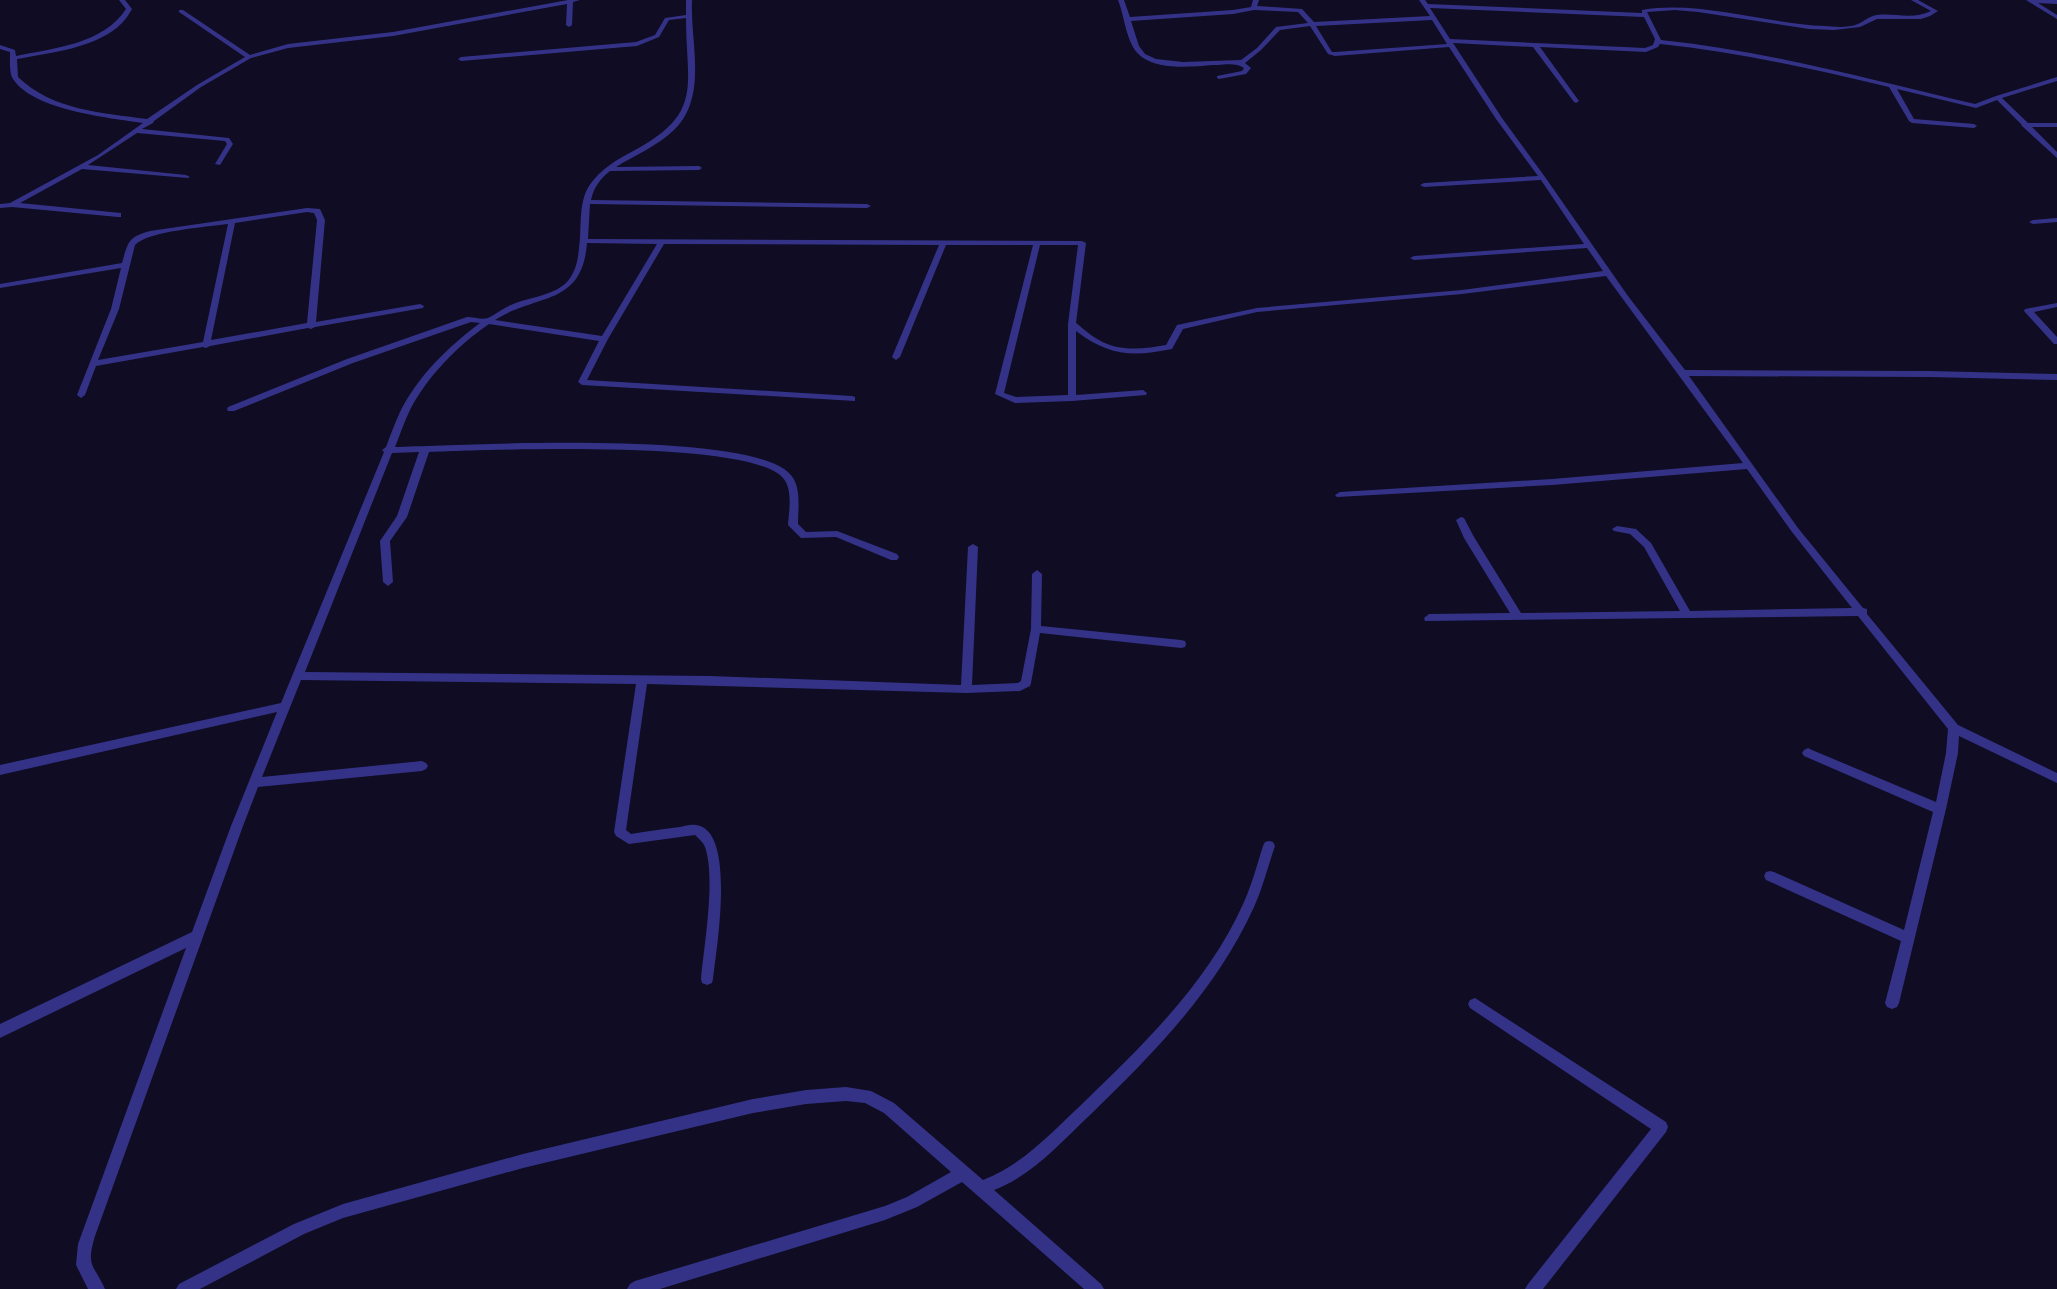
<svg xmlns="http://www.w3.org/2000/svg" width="2057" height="1289" viewBox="0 0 2057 1289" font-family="'Asap Condensed',sans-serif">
<rect width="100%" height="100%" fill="#0f0c23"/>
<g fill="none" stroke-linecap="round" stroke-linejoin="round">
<path fill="#343287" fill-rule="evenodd" d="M119,0H125L132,9C129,14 126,19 122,23C98,48 49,53 17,59L18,77C52,110 102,113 147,119L197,85L245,57L179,12V10H183L250,55L288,44L393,32L568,0H580L573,2L572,25L569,27L566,25L567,4L393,36L288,48L251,58L201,87L154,121L153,123L142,129L229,138L233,144L220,165L215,164L227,144L225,141L137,133L88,165L186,175L190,177L188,178L82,169L20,203L121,213V217H118L12,207L0,208V204L10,203L98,155L143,123C109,118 33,110 13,79C9,73 10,59 10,52L0,49V45L15,50L16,56C55,48 103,44 126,9Z
M686,0H692C690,42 708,96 675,129C658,146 635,155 616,167L699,166L702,168L699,170L610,171C600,179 594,187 591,200L867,204L871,206L867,208L590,204L588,239L1082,241L1086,243L1076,323C1084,329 1091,336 1099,340C1119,352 1144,349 1166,345L1177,325L1257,308L1462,290L1603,271L1587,248L1414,260L1410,258L1414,256L1584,244L1541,180L1424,187L1420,185L1424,183L1538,176L1496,119L1449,47L1335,56L1328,54L1310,26L1280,30L1261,50L1245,63L1251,68L1246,74L1219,79L1217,78V76L1242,71L1244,68C1236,62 1224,65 1213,65C1189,67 1147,72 1133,47C1125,33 1124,15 1118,0H1124L1130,17L1233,10L1251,7L1253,0H1259L1257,6L1302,9L1314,22L1430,16L1419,0H1425L1428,4L1642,13V10C1699,0 1767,24 1825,26C1835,27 1848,28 1858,24C1865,21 1869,16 1877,15C1896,13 1913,20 1931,11L1911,0H1918L1938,11L1930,16L1921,19H1877L1860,27L1834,30L1809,29L1698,12L1675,10L1647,12L1661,40C1768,51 1871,80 1975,104L1996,96L2057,77V81L2002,98L2028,123H2057V127H2032L2057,152V158L2022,126L2021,124L1997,100L1976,108L1897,89L1914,119L1974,124L1977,126L1974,128L1912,123L1909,121L1889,87C1813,69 1738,52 1660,44L1658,47L1646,52L1540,47L1579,101L1576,103L1574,102L1533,47L1453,43L1502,118L1545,177L1628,296L1685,370L1929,371L2057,374V380L1929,377L1689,376L1798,528L1863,608L1867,609V614L1958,725L2057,773V783L1959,736L1958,753L1946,809L1899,1003L1897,1007L1892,1009L1887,1007L1885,1003L1901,941L1766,880L1764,876L1766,872L1770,871L1774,872L1904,930L1933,812L1804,756L1802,753L1804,750L1808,748L1812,750L1936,802L1946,753L1948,729L1858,616L1425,621L1424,618L1429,614L1510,613L1464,538L1456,520L1461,517L1464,518L1474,537L1521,613L1680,611L1644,547L1630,534L1614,531L1612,529L1617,526L1636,529L1651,543L1690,611L1852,608L1792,532L1747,469L1552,485L1337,497L1335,495L1340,492L1552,479L1743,463L1606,276L1462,294L1257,312L1183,329L1172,349C1132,357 1109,356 1076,331V395L1143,390L1147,393L1146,395L1072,401L1015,403L995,394L1033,245H946L900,357L896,360L892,357L939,245L664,244L608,339L587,380L852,396L855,397V401L582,385L578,382L599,341L489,324C457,346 427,377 410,410C404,422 400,435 395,447C464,445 745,430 789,473C802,485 798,508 798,524L806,532L837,531L897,554L899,557L897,560H891L836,537L801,538L788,525C789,511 793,489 783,478C750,439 487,450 429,452L407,517L390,541L393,582L388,586L383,582L380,541L397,516L419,452L392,453L305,672L710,676L961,685L968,547L973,544L978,547L972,685L1018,683L1021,681L1031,629L1032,574L1037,570L1042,574L1041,626L1181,640L1185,641L1186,644L1185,647L1181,648L1040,633L1031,683L1030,686L1020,691L966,693L647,684L626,830L631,834C647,831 664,829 680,827C685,826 691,824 696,825C737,830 716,951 713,979L712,983L707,985L702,983L701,979C704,946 716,878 705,847C703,842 699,839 695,835L629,844L616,836L614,832L636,684L301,680L262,777L422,761L426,763L428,766L426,769L422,771L258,787L243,826L95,1236C86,1267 93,1263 105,1289H88L76,1265L78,1244L186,948L0,1038V1024L192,932L231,826L277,712L0,775V765L281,703L384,452L382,450L386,447C390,436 395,423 400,412C418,376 448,347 480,323L471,322L353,363L234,411H228L227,409L228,407L347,359L467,317C474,317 482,320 488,318C496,314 503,308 511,305C529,297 552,296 566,283C575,274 578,261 579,248C582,229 578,203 589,186C600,169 618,159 635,150C704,113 686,85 686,18L669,20L659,37L637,46L461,61L458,59L461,57L636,42L655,35L665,18L686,15ZM1430,8L1644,17L1655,39L1653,45L1645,48L1450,39ZM1254,10L1298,12L1308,23L1276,27L1257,48L1241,60L1183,62L1156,59L1145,54L1139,46L1131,21L1233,14ZM1432,20L1447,44L1335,52H1332L1316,26ZM587,243L657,244L602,336L495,320C537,293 582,307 587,243ZM1040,245H1078L1068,324V395L1016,397L1004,393Z
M2026,0H2057V4L2038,3L2057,15V19Z
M307,208L320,209L325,220L316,322L420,304L424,306L423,308L315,327L311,329L308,328L210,346L206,348L203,347L96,366L85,395L81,398L77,395L111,309L121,268L0,288V284L122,263C128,242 128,237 150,231ZM307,212L314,213L317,220L307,323L211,340L235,223ZM228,224L203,342L98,360L119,309L135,245C148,231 206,227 228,224Z
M2057,218V222L2033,224L2029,222L2033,220Z
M2057,303V307L2034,312L2057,337V344H2054L2024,311L2025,309Z
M1269,841L1273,842L1275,846C1268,866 1263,887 1254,907C1217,989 1154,1053 1090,1115C1060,1143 1033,1175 994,1190L1101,1284L1104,1289H1084L962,1182L917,1207L885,1220L660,1289H627L630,1284L635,1281L885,1206L907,1197L951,1172L884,1113L865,1103L846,1101L806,1104L753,1113L523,1168L343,1218L304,1234L200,1289H176L179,1284L294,1224L343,1204L523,1154L753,1099L806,1090L846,1087L871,1091L894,1103L983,1180C1022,1165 1050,1134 1080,1106C1143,1045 1208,983 1244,902C1252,884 1257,865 1263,846L1265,842Z
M1475,998L1666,1122L1668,1127L1666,1132L1543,1289H1525L1528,1284L1651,1129L1470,1008L1468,1004L1470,1000Z"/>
</g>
</svg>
